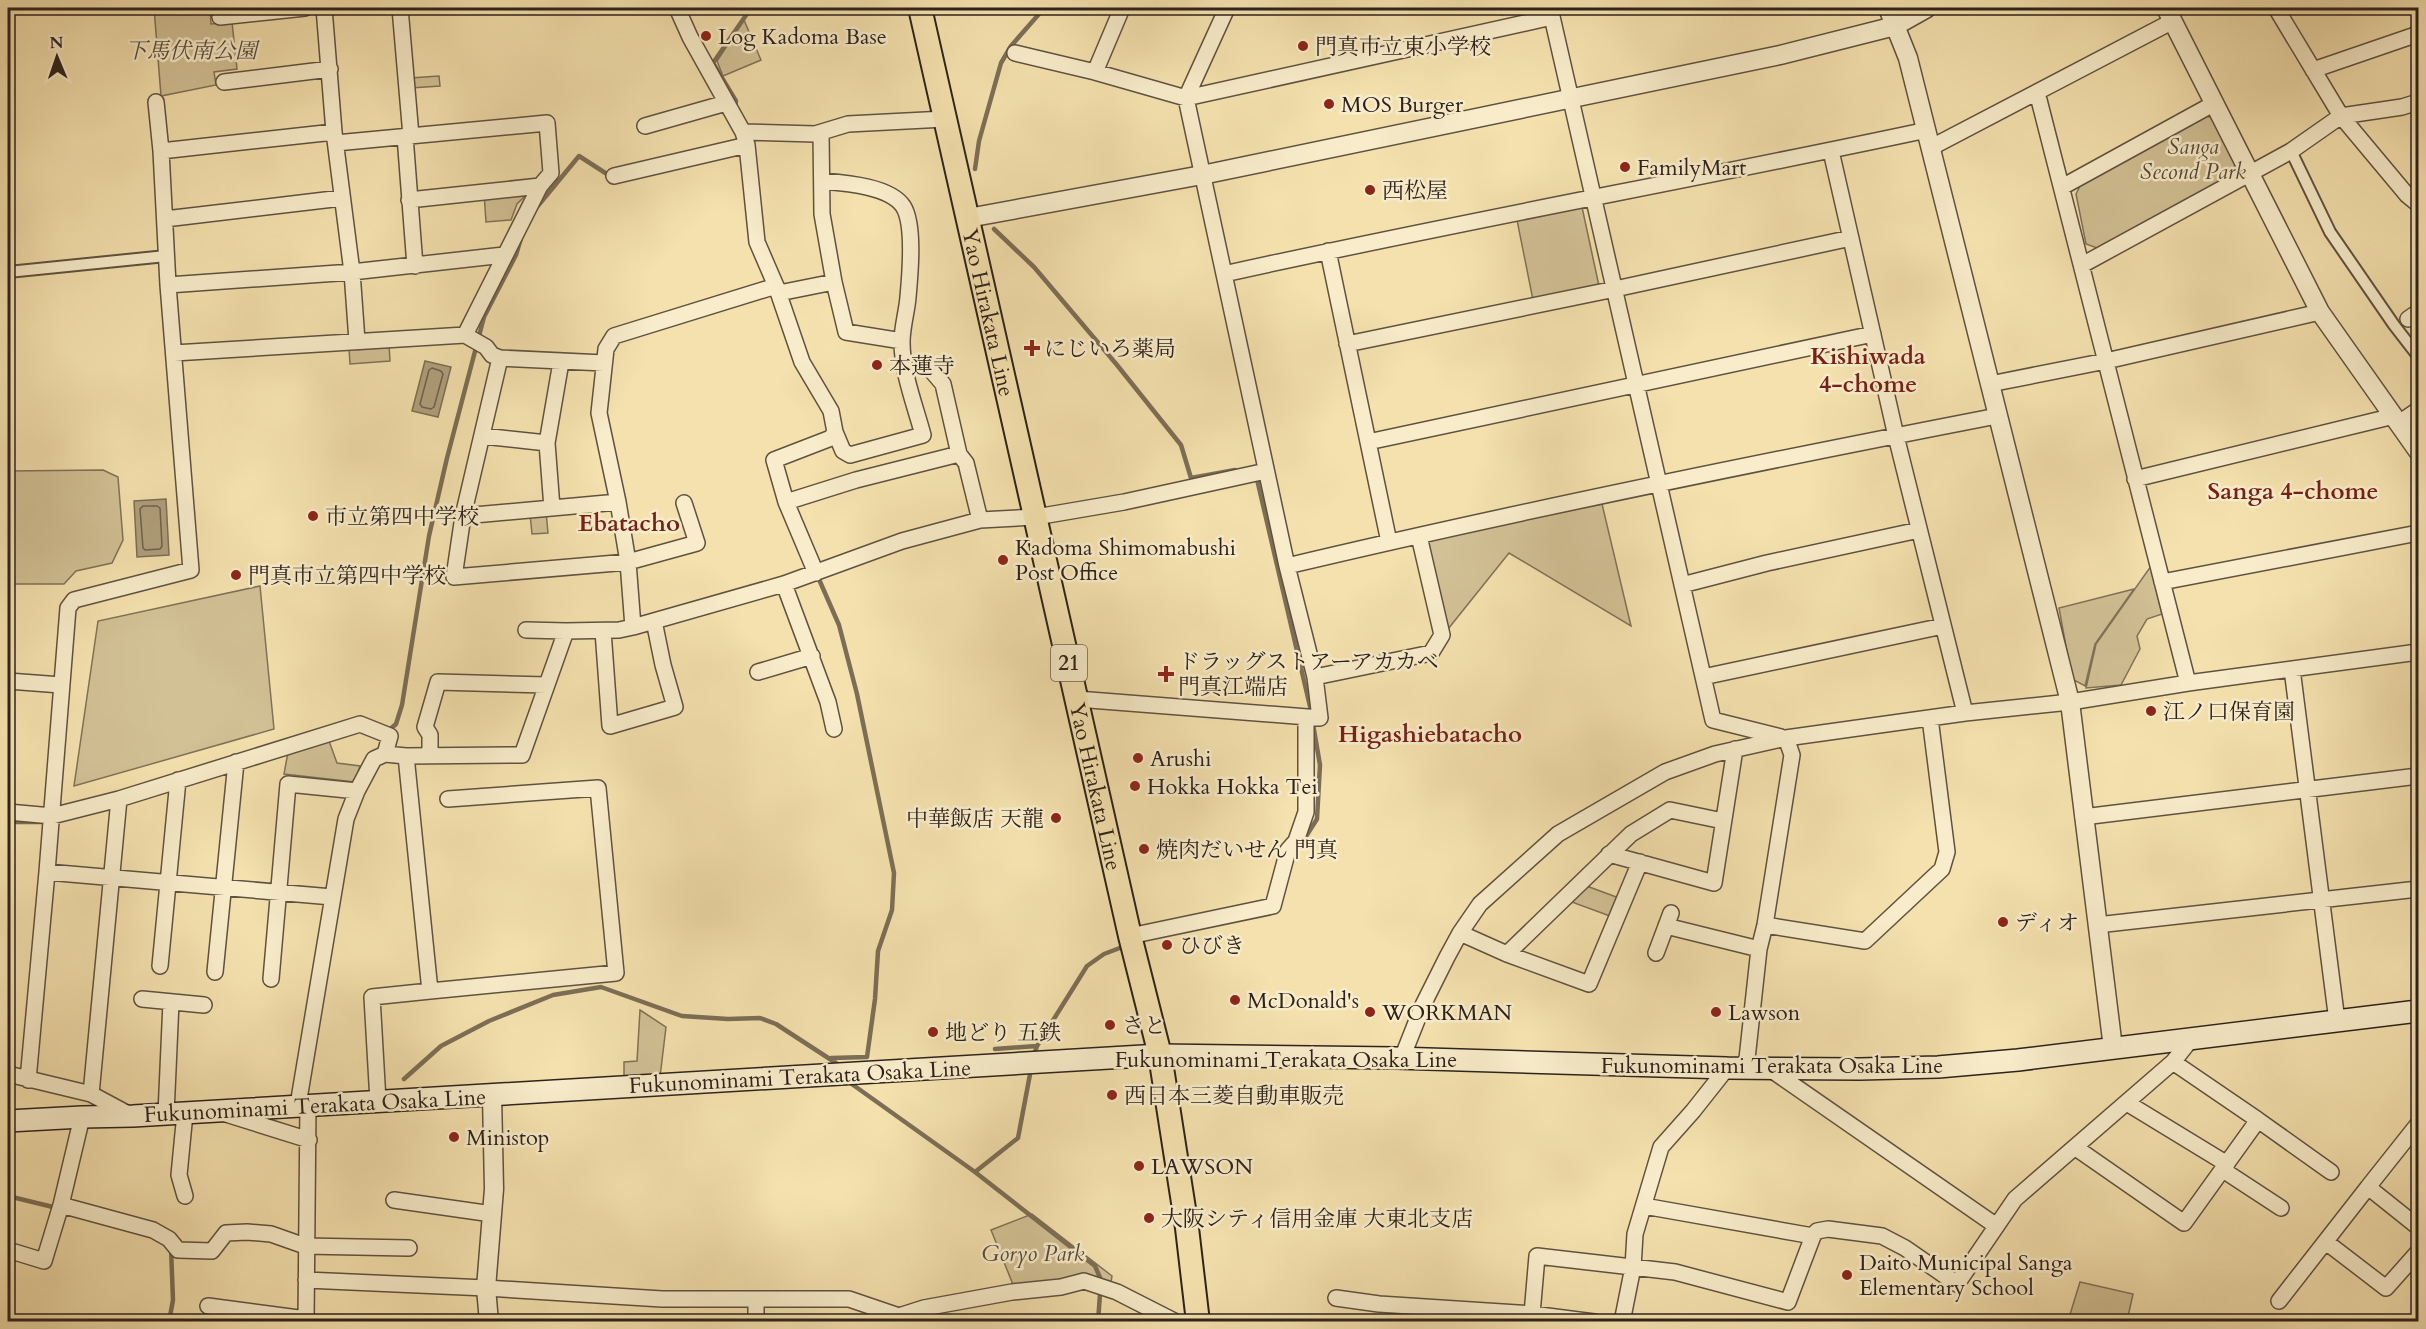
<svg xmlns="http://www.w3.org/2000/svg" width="2426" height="1329" viewBox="0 0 2426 1329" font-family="Cardo,'Noto Serif JP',serif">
<rect width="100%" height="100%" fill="#f4e1ae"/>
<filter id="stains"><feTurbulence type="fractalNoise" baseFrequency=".00333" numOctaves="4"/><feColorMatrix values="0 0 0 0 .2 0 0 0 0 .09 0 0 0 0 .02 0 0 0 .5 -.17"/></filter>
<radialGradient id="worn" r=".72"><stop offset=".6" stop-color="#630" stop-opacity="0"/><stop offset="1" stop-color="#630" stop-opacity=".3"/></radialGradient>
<path fill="#d2c195" stroke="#807258" stroke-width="1.5" d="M154,8H210L211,24L232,22L237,69L214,72L216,85L161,96Z
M744,20L761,60L723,76L717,61Z
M439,76L440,86L411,88L410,78Z
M2204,115L2215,119L2235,164L2232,175L2097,248L2086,244L2076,194L2081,184Z
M523,190L524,197L517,204L511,220L486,222L484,193Z
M1582,207L1599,286L1533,300L1517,220Z
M389,345L390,361L350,364L349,348Z
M103,470L118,477L123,540L112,563L76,571L64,584H8V471Z
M1602,504L1631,626L1509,553L1448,629L1425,540Z
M546,512L548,533L532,534L530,514Z
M2151,566L2162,614L2147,619L2137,636L2140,649L2121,685L2086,688L2096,644Z
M260,586L274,729L74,786L98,621Z
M2134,589L2095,644L2085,686L2072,679L2059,608Z
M329,741L337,763L360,766L355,782L284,774L288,752Z
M1584,885L1619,898L1610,916L1569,901Z
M640,1010L666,1027L660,1077L624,1079V1062L637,1061Z
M1032,1214L1112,1276L1111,1282L1014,1287L991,1230Z
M2080,1282L2133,1294L2127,1321H2068Z
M1390,1307L1438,1311L1437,1321L1390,1318Z"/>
<path fill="#b0a07c" stroke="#7c6e56" stroke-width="1.5" d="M1499,8H1527V10L1501,15Z
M425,361L451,367L438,417L412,411Z
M166,499L169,555L137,557L134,501Z"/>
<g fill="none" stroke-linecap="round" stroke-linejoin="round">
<path stroke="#6e614c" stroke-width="1.5" d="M432,368L441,371L443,374L434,407L431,409L422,407L420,404L429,370Z
M143,506H157L160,508L162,546L160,549L145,550L143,548L140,509Z"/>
<path stroke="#7c6e56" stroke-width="4.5" d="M734,110L736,101L713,63L751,8
M975,169L979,141L1001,63L1011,46L1039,14L1041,8
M537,207L579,156L610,176
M994,229L1034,267L1117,365L1181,445L1191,478L1235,470
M1256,475L1312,715
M818,577L839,625L857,694L894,873L892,910L878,951L875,999L867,1057L831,1058
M387,732L396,724L402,705L429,536L447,458L484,317L516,255L521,238
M8,822H46
M1291,860L1317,819L1320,765L1313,724
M995,1049L1037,1046
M1034,1055L1037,1046L1087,966L1104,954L1125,946
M404,1079L441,1046L489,1021L553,995L601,987L682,1016L728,1019L760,1018L776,1024L836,1063
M849,1082L975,1172L1095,1266L1101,1280L1098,1322
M975,1172L1018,1138L1031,1069
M8,1196L57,1208
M169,1322L173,1300L171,1248"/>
<g stroke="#5f5240" stroke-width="14">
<path id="pedestrian" d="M2291,151L2330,232L2394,325L2418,356
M8,272L166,256"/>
</g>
<g stroke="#5f5240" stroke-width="18">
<path id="minor" d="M324,8L334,132L352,272L357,341
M400,8L411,136
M677,8L690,37L743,132L747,145L757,242L776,286L802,362L831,411L835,432L831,438L774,460L786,502L816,573
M1550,8L1713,720L1781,737
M2276,8L2341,116L2407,195L2418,204
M220,17L305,8
M1015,53L1095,72L1186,98L1552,17
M2313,70L2418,34
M1095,72L1122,8
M224,82L330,69
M2037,92L2188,683
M645,126L726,103
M743,132L815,134L848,124L945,119
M821,133L822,214L834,282L846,332L902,341
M405,136L415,266
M1930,148L2173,21
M161,151L334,132
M1831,151L1896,436L1965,713
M614,176L747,145
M822,181C845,183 889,186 903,206C915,224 910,275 908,297C907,311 902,327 902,342C902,373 915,405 923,435L850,455L843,451L835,432
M2062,187L2215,103
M409,200L540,186
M165,219L342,198
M1328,251L1389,542
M2082,265L2291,151L2341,116L2402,107L2418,102
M1224,274C1457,222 1693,180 1927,130
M168,285L352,272L504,255
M779,293L834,282
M2408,319L2418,312
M465,335L486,347L492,355L500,358L604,363
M1347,344L1615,289L1851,238
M174,353L465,335L540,186L551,173L547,123L336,143
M500,358L463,516L454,577L628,562L697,543L684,503
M931,370L943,384L959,454L966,463L980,520
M1990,384L2106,361L2320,312
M2399,423L2418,410
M483,436L547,443
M1368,442L1873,334
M2135,479L2394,416
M618,502L628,562L633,627
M786,502L856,480L959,454
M552,508L547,443L561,362
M463,516L618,502L599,413L606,349L614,336L776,286
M1287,566C1522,510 1760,462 1997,416
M2162,582L2418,533
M784,584L828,702L834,729
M1682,585L1767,563L1919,530
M526,630L566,631
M603,631L610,726L675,707L663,665L654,621
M2292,669L2337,1021
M758,672L812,656
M1315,677L1431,653L1442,635L1419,536
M1703,677L1943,626
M8,681L61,685
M1077,699L1320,718L1315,677L1287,566L1186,98L1227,8
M430,756V735L425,727L438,682L546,685
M8,812L52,816L119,799L360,724L390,736L385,754
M2083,817L2418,776
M1609,854L1714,883L1735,749
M47,872L332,897
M1765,925L1865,941L1942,869L1947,852L1930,718
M2097,925L2418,889
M1666,926L1759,949
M1460,933L1507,954L1589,984L1640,862
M1130,936L1273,906L1288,850L1296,841L1306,812V717
M1656,953L1671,913
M1507,954L1631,834L1670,810L1723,821
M160,966L178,780
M215,972L236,762
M271,979L288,784L357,791
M430,991L616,973L598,788L448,799
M142,999L204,1005
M1402,1058L1423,1005L1447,957L1460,933L1480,904L1558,834L1665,772L1715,754L1786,738L1965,713L2070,702L2188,683L2418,652
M1746,1068L1759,949L1765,925L1792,755L1786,738
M1770,1069L1995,1225
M8,1074L91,1094L132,1116
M28,1080L47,872L68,608L74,600L191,570L168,285L161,151L156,102
M91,1094L119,799
M378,1101L372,997L430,991L406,756
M2127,1103L2227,1164
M298,1105L346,819L357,791L374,759L385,754L406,756L522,755L566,631L619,630L633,627L784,584L902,541L980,520L1036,517L1124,502L1266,471
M185,1113L179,1175L185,1196
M166,1114L171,1002
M226,1114L309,1140
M2258,1120L2331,1172
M2076,1148L2184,1223L2258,1120L2173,1062
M2223,1170L2281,1208
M2368,1187L2418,1124
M394,1200L492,1214
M61,1205L153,1230L169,1239L178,1250L212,1251L226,1233L247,1232L271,1234L305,1246L409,1248
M1644,1206L1813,1236L1817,1231L1828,1229L1882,1236L1905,1248L1957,1284L2015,1199L2173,1062L2192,1038
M2326,1242L2386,1288L2418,1252
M8,1250L44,1261L61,1205L82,1117
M306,1280L486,1288L662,1299H849L899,1316L924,1308L1012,1292L1061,1287L1084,1281L1117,1292L1176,1322
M1336,1298L1379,1304L1532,1314L1594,1322
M2279,1301L2368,1187L2418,1227
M208,1306L306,1319
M1532,1314L1537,1256L1675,1272L1788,1302L1813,1236
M306,1322L308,1104
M756,1322V1299
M1622,1322L1633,1267L1635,1234L1661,1147L1693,1111L1727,1068"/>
</g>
<g stroke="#5f5240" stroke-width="21">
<path id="tertiary" d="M1888,8L1908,58L2070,702L2113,1048
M2166,8L2320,312L2418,451
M968,218L1202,175L1780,55L1895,26L1927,8
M489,1322L486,1288L494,1189L492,1095"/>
</g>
<g stroke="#2d221c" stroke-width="24">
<path id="secondary" d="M8,1121L82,1117L133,1116L1160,1055L1395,1058L1727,1068L1860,1069L1938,1067L2018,1060L2418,1011"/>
</g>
<g stroke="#2d221c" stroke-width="26">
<g id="primary">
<path id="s1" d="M920,8L1130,936L1160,1055L1187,1228L1198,1322"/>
</g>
</g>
<use href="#pedestrian" stroke="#f8ecca" stroke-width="10"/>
<use href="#minor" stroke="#f8ecca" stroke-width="15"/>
<use href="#tertiary" stroke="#f8ecca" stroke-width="18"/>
<use href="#secondary" stroke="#f8ecca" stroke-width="21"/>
<use href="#primary" stroke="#f4e1ae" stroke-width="22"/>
</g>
<g fill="#8f2418" stroke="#f8ecca" stroke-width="2">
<circle cx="706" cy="36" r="6"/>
<circle cx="1303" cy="46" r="6"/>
<circle cx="1329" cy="104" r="6"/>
<circle cx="1625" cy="167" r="6"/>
<circle cx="1370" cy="190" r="6"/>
<path d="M1029 339h6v6h6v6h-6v6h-6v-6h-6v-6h6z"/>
<circle cx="877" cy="365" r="6"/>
<circle cx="313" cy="516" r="6"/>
<circle cx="1003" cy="560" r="6"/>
<circle cx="236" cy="575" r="6"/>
<path d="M1163 665h6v6h6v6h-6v6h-6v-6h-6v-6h6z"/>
<circle cx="2151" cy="711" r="6"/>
<circle cx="1138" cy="758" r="6"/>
<circle cx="1135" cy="786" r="6"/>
<circle cx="1056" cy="818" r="6"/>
<circle cx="1144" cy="849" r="6"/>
<circle cx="2003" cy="922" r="6"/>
<circle cx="1167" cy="945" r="6"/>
<circle cx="1235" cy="1000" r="6"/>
<circle cx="1370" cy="1012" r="6"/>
<circle cx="1716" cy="1012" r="6"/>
<circle cx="1110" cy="1025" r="6"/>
<circle cx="933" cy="1032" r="6"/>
<circle cx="1112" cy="1095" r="6"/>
<circle cx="454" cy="1137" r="6"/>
<circle cx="1139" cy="1166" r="6"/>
<circle cx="1149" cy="1218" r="6"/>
<circle cx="1847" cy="1275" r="6"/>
</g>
<g text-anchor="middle" stroke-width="5" stroke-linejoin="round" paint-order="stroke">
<rect fill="#f8ecca" stroke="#6a5f50" stroke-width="1.5" x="1051" y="645" width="36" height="36" rx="4.5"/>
<g font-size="21" font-weight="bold" fill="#2d221c">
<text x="1069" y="670">21</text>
</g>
<g font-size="22" fill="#2d221c" stroke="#f8ecca" text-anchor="start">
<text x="718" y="44">Log Kadoma Base</text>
<text x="1315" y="54">門真市立東小学校</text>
<text x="1341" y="112">MOS Burger</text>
<text x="1637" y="175">FamilyMart</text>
<text x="1382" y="198">西松屋</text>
<text x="1044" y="356">にじいろ薬局</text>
<text x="889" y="373">本蓮寺</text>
<text x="325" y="524">市立第四中学校</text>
<text x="1015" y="555">Kadoma Shimomabushi<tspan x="1015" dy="25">Post Office</tspan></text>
<text x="248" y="583">門真市立第四中学校</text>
<text x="1178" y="669">ドラッグストアーアカカベ<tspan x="1178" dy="25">門真江端店</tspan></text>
<text x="2163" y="719">江ノ口保育園</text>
<text x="1150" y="766">Arushi</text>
<text x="1147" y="794">Hokka Hokka Tei</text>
<text x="1044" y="826" text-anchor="end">中華飯店 天龍</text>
<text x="1156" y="857">焼肉だいせん 門真</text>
<text x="2015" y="930">ディオ</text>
<text x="1179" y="953">ひびき</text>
<text x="1247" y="1008">McDonald's</text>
<text x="1382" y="1020">WORKMAN</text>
<text x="1728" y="1020">Lawson</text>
<text x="1122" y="1033">さと</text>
<text x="945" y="1040">地どり 五鉄</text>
<text x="1124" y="1103">西日本三菱自動車販売</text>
<text x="466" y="1145">Ministop</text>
<text x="1151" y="1174">LAWSON</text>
<text x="1161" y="1226">大阪シティ信用金庫 大東北支店</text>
<text x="1859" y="1270">Daito Municipal Sanga<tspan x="1859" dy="25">Elementary School</tspan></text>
</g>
<g font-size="22" font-style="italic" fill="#564a3a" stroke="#f8ecca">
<text x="191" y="58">下馬伏南公園</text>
<text x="2193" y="154">Sanga<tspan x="2193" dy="25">Second Park</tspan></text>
<text x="1033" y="1261">Goryo Park</text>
</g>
<g font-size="22" fill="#2d221c" stroke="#f8ecca">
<text dy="8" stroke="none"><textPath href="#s1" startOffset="312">Yao Hirakata Line</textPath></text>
<text dy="8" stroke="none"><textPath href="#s1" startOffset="798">Yao Hirakata Line</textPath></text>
<text x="1286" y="1067">Fukunominami Terakata Osaka Line</text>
<text x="1772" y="1073">Fukunominami Terakata Osaka Line</text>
<text transform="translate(800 1076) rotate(-3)" y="8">Fukunominami Terakata Osaka Line</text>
<text transform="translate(315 1105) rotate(-3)" y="8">Fukunominami Terakata Osaka Line</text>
</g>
<g font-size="24" font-weight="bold" fill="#7a1f14" stroke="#f8ecca">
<text x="1868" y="364">Kishiwada<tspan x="1868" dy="28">4-chome</tspan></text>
<text x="2293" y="499">Sanga 4-chome</text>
<text x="629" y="531">Ebatacho</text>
<text x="1430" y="742">Higashiebatacho</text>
</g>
</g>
<rect width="2426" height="1329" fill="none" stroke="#f4e1ae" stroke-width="30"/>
<rect x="9" y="9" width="2408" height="1311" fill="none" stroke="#2d221c" stroke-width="3"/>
<rect x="15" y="15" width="2396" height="1299" fill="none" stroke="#2d221c" stroke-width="1.5"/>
<g transform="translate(57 57) rotate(358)" stroke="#f8ecca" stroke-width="4.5" paint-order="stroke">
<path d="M0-4.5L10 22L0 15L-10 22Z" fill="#2d221c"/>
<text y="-9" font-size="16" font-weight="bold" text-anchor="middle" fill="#2d221c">N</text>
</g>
<rect width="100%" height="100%" filter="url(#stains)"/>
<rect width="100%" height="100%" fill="url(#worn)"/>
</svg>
